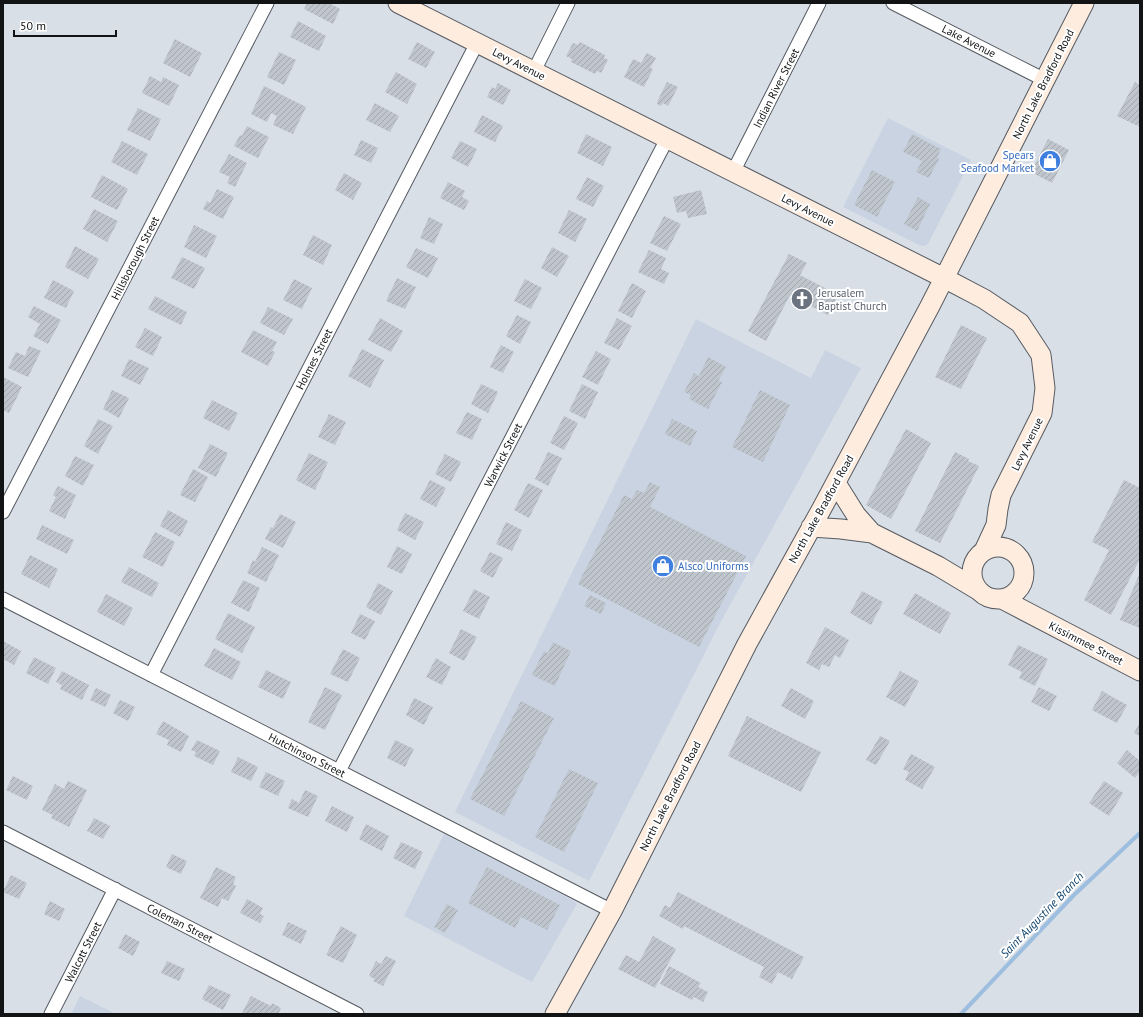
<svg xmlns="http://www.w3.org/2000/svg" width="1143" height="1017" viewBox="0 0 1143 1017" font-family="'PT Sans',sans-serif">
<defs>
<pattern id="building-hatch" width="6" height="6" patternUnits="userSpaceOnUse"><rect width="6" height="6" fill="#bfc5cd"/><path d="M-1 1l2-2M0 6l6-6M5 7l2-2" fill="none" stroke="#a3a8af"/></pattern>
</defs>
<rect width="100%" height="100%" fill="#d9dfe7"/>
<path fill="#c9d3e2" d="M888,118L971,160L928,244L924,246L919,245L843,207Z
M696,319L811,378L825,350L861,368L719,625L589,881L455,812Z
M444,834L574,901L577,904L532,982L404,916Z
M80,996L116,1014H71Z"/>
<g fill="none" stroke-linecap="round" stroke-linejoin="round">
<path stroke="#9dbedf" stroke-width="4" d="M961,1014L1073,896L1140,833"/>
</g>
<path fill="url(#building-hatch)" d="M307,3H329L340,9L333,24L304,9Z
M298,21L326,36L319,51L290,37Z
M175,39L202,53L190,77L163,63Z
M417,42L435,52L426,68L408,59Z
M580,42L605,55L604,58L608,60L601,73L597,71L595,74L571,62L572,59L566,56L573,43L578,45Z
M279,52L296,60L284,85L267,77Z
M647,53L656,58L650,68L653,69L644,87L624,77L633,59L641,63Z
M396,72L417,84L407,104L385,92Z
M150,76L161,82L163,77L179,85L169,106L142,93Z
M667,82L678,87L668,106L663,103L661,106L657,104L658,100Z
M1135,82L1140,85V127L1117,116Z
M498,83L511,90L503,105L487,97L492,87L495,89Z
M264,86L306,107L293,134L273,125L277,116L271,113L267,122L251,114Z
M375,103L399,116L390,132L366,120Z
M138,108L161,119L150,141L127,130Z
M482,115L503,126L495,142L474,132Z
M247,126L269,137L258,158L234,146L240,135L242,136Z
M586,134L612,147L603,166L577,153Z
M912,134L941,149L937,158L939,159L929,178L916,172L922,161L903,152Z
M1048,139L1069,150L1052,183L1031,172Z
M361,140L378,148L371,163L354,155Z
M122,141L148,154L137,175L111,162Z
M460,141L477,149L468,167L451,158Z
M229,154L247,163L235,187L227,183L230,177L219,172Z
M872,170L895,182L877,217L854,205Z
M344,173L362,183L353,200L335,190Z
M102,175L128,189L117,210L91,197Z
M587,177L604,186L593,207L576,199Z
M448,182L465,191L462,197L469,201L464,210L440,198Z
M217,189L234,197L223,219L203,209L207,201L210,203Z
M701,190L707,214L688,218L686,211L677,213L673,197Z
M918,197L930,204L917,231L904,224Z
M94,209L118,221L107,242L83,229Z
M569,210L587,219L575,242L558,233Z
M664,216L681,224L667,251L650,243Z
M429,217L443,224L434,244L420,238Z
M194,225L217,236L206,258L184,247Z
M313,235L332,245L323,265L303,255Z
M75,246L99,259L88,279L65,267Z
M552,247L569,256L557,277L541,268Z
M416,248L438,258L428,278L406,267Z
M649,250L666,258L661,269L669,273L664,284L638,272Z
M789,254L807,263L800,275L838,295L828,315L790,295L766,341L748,331Z
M182,257L205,268L194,289L171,278Z
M397,278L416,287L405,309L386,301Z
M294,279L312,288L302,309L283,300Z
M525,279L542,288L531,309L514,301Z
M53,280L74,291L66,308L44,298Z
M632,283L646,291L632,318L618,311Z
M155,296L187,312L181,325L148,309Z
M34,306L61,320L48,344L33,336L40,324L28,317Z
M268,307L293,319L284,335L260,323Z
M517,315L531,322L520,344L506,336Z
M380,318L403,331L391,352L368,340Z
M617,318L632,326L619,350L604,343Z
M961,325L987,338L961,389L935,377Z
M145,328L162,337L153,356L135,347Z
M253,330L277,342L272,351L275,352L268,366L241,352Z
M501,345L514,352L503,373L490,367Z
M29,346L41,351L28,377L8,368L16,352L25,356Z
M362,349L384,360L370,388L348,376Z
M596,351L611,359L598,385L582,377Z
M708,357L726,367L718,381L722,382L708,409L689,399L691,395L684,392L694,373L699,376Z
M129,359L149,368L140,385L121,376Z
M3,377L22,387L9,413L3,410Z
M481,384L498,392L488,413L471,404Z
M582,384L598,392L585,419L569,411Z
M112,390L129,398L119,418L103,409Z
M760,390L790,405L763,462L732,447Z
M212,400L238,413L229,431L203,418Z
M467,412L482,419L472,440L456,433Z
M329,414L346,422L335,445L318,437Z
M564,416L578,423L564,450L550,443Z
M98,419L113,426L98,454L84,446Z
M672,419L697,431L690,446L665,434Z
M906,429L931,443L891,519L866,505Z
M210,444L228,453L216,477L198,468Z
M548,452L562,458L548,486L535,479Z
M955,452L969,459L968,461L979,466L940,543L915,531Z
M309,453L328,462L315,490L296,480Z
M445,454L461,462L451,482L435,474Z
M75,456L94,465L83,486L65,476Z
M193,469L208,477L195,502L180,495Z
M430,480L446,488L436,507L420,499Z
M1124,480L1140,488V559L1111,615L1084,600L1109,550L1092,542Z
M650,482L660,487L650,507L746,556L699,647L578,584L624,495L632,499L637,490L644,493Z
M528,483L543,490L529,518L514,510Z
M58,486L76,495L65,519L49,511L56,497L53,495Z
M168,510L188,521L180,537L160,526Z
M405,513L424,522L415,540L397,530Z
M280,514L296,522L283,548L265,539L271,527L273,528Z
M506,522L522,530L512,551L496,544Z
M42,525L74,540L67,554L36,539Z
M155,532L175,542L163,567L142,557Z
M397,546L412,554L402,574L387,567Z
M262,547L279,555L266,582L247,573L253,560L255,562Z
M490,552L503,558L493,578L480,571Z
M30,555L58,569L49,588L21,574Z
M129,567L159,583L152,597L121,582Z
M1140,572V628L1120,620Z
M243,580L260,588L249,612L231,603Z
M378,583L393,591L381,615L366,607Z
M474,589L490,597L479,619L463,611Z
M862,591L883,602L871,625L850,613Z
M915,593L951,613L940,634L903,614Z
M106,594L133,608L124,626L97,612Z
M590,595L606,603L601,614L584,606Z
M228,613L255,627L242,653L215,639Z
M360,614L375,621L365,640L351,633Z
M825,627L849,640L840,658L835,655L829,667L822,664L819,670L806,663Z
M461,629L477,637L464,661L449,653Z
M3,641L21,651L14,665L3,659Z
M553,642L571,651L555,686L532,675L544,651L548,653Z
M1018,645L1048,659L1035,686L1019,678L1022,672L1008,665Z
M214,648L241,662L232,680L204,666Z
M343,649L360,658L348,682L330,674Z
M34,657L56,668L48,684L26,673Z
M436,658L451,667L442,685L426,677Z
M266,670L291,682L283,699L258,687Z
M62,671L89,685L82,700L60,689L62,685L56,682Z
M900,671L919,681L905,707L886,697Z
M325,687L342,695L325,730L308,722Z
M1039,687L1057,696L1049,711L1031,702Z
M96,688L111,695L105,707L90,700Z
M791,688L814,701L805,719L781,706Z
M1102,691L1127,705L1117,723L1092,710Z
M414,698L433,707L424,725L406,715Z
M120,700L135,707L128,721L113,713Z
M521,701L554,718L504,816L470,799Z
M747,716L821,752L801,792L728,756Z
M163,721L189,736L181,752L167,745L169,740L156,734Z
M1140,722V736L1134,733Z
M880,736L890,741L876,765L866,760Z
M197,740L220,751L213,765L194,756L196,752L191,750Z
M395,740L414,749L405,767L387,758Z
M1127,750L1140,761V772L1135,778L1117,763Z
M911,754L935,767L922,789L905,780L909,772L903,769Z
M238,757L258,767L251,781L231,772Z
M569,769L598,783L564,852L535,837Z
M266,772L285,781L278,796L259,787Z
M13,776L33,786L27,800L6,790Z
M68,781L87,790L69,827L51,818L53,815L42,810L55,784L64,789Z
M1104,781L1123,793L1109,816L1089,803Z
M305,790L318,796L308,817L288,808L292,799L299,803Z
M332,806L354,817L347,832L325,821Z
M94,818L110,826L103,839L87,831Z
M366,824L389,836L382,851L359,839Z
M401,842L423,852L415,869L393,858Z
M172,854L187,861L181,874L166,867Z
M216,867L236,877L233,884L236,886L228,901L222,898L218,907L200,898Z
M487,867L560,905L547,930L521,917L515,928L468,903Z
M11,875L27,883L19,899L3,892Z
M678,892L804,957L792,979L778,972L772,984L759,977L764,967L684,926L683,929L659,916L665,905L670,908Z
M247,899L263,908L260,914L264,916L260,923L240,913Z
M50,901L65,909L59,921L44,914Z
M447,904L458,910L445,933L434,927Z
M288,922L307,931L301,944L282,935Z
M341,926L357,935L343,963L326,955Z
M125,934L140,942L133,956L118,948Z
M653,936L676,949L655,988L618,969L626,955L639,962Z
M386,956L396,961L383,986L373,981L375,979L369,976L376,961L381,964Z
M167,961L185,969L179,981L161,973Z
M669,966L701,983L698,987L708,992L703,1002L694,997L692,1000L660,984Z
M209,985L231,995L223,1010L202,999Z
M251,996L271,1006L272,1003L281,1008L278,1014H244L242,1013Z"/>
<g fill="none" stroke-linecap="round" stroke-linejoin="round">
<g stroke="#555a61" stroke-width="15">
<path id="street" d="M893,3L1045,80
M534,71L568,3
M733,172L819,3
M3,512L267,3
M3,599L612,911
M151,675L477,43
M339,771L667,139
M3,832L357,1014
M51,1014L115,889"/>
</g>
<g stroke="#555a61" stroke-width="21">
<path id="secondary" d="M398,3L944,278L984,299L1020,323L1041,355L1045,388L1042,413L1001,495L998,509L996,525L984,551
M836,483L856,515L872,533
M811,527L841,529L872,533L938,566L978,590
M972 573a26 26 0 1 1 52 0a26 26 0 1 1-52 0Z
M1002,599L1140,671
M555,1014L612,911L747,644L821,510L930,306L1084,3"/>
</g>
<use href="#street" stroke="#fff" stroke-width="13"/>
<use href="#secondary" stroke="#feecdf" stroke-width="19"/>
</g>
<defs>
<g id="shop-disc" transform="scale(1.15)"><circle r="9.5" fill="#3f7fe0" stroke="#fff"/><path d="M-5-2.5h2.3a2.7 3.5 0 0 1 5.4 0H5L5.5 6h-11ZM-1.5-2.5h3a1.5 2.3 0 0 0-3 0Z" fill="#fff"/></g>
<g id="church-disc" transform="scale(1.15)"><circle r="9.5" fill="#6b7280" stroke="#fff"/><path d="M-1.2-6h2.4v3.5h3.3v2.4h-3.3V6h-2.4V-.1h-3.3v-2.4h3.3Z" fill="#fff"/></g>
</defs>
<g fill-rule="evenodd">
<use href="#shop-disc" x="1050" y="161"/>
<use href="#church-disc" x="802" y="299"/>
<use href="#shop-disc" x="663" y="566"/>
</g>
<g text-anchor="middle" stroke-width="4" stroke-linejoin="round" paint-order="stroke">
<g font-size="11" fill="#111315" stroke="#fff">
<text transform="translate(969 41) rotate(27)" y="4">Lake Avenue</text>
<text transform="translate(519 64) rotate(27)" y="4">Levy Avenue</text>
<text transform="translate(1043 84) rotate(-63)" y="4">North Lake Bradford Road</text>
<text transform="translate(776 88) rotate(-63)" y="4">Indian River Street</text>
<text transform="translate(808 210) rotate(27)" y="4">Levy Avenue</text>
<text transform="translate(135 258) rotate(-63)" y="4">Hillsborough Street</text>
<text transform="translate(314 359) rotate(-63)" y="4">Holmes Street</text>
<text transform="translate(1027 444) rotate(-64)" y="4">Levy Avenue</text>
<text transform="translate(503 455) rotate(-63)" y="4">Warwick Street</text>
<text transform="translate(821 509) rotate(-61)" y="4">North Lake Bradford Road</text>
<text transform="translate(1086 643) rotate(27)" y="4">Kissimmee Street</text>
<text transform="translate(307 755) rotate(27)" y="4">Hutchinson Street</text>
<text transform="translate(670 796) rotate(-63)" y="4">North Lake Bradford Road</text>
<text transform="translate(180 923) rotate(27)" y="4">Coleman Street</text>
<text transform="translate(83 952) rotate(-63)" y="4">Walcott Street</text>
</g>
<g font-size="11" fill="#366cbe" stroke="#fff" text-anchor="end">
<text x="1034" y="159">Spears<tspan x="1034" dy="13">Seafood Market</tspan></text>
<text x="678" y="570" text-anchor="start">Alsco Uniforms</text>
</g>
<g font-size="11" fill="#5b616d" stroke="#fff" text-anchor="start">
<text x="818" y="297">Jerusalem<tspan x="818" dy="13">Baptist Church</tspan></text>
</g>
<g font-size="12" font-style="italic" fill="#11446e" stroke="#fff">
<text transform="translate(1042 915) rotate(-46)" y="4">Saint Augustine Branch</text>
</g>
</g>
<rect width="1143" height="1017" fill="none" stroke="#111315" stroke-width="8"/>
<path d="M14 30v6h102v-6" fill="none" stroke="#111315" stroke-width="2"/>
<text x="20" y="30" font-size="12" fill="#111315" stroke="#ffffff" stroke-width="3" paint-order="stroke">50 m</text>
</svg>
